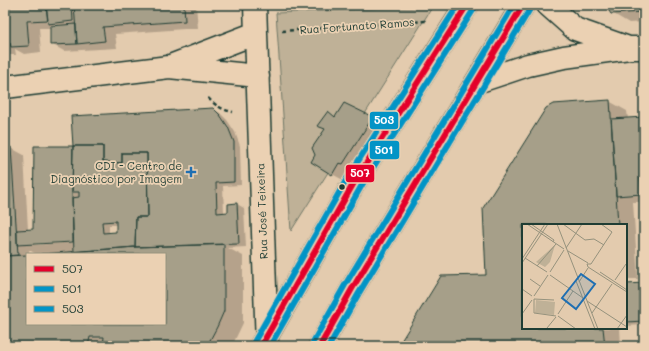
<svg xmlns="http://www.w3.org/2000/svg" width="649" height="351" viewBox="0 0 649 351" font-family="Mali,sans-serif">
<rect width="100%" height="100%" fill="#e3cbae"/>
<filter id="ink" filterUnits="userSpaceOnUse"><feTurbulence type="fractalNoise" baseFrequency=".025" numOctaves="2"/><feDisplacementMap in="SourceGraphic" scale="8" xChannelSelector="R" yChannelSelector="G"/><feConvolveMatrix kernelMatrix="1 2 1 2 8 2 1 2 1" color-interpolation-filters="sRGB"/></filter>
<g filter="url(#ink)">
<path fill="#bfb197" stroke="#6f7766" d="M433,6L291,231L276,13Z"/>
<path fill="#0003" fill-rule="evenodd" d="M5,5H196L198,28L115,34L117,48L64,51L51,44V28H39L41,52L24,54L15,49L16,55H5Z
M406,5H413L411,8Z
M606,5H644V22L629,23L612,13Z
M609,101L627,111L628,119L644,118V202H633L638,279H626V225H523V328H620L621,346H399L487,276Z
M213,109L220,113L227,120L235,132L240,146L241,185L223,186L224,213H229L237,204L244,208L246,247L228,248L243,256V323L232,346H5V148H11L24,155L28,230H34L74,147ZM72,187L73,199H71ZM109,225H117L118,233H109ZM78,240V242L34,245V243ZM29,250L36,254H165V324H27V254H29Z
M328,112L336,117L372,118L385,125L345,181L332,174L316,156L326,130L319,126Z
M644,284V325L626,326V285Z"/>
<path fill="#a69f89" stroke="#1f3d34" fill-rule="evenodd" d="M5,5H46L48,20L27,21L29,46L11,47L10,43H7L5,26V24L7,23Z
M46,5H72L73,21L48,24Z
M74,5H184L185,21L103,27L105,41L77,44Z
M605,5H644V12L611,14Z
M76,24L77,44L50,45V26Z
M610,100L618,225H523V328H603L605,346H398L441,276L486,275L483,208L546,108L553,104Z
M344,103L373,117L343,164L339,163L332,175L311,162L315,155L312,148L325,129L317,126L328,111L335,117Z
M213,108L220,115L228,127L234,142V182L216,183L217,213L228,212V204L237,203L239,244L135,247L136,217H148L147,153H122V163L103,162V146H73L71,116Z
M644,117V177L640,178L642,194L616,196L611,119Z
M34,146H73L72,192L73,242L17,245V230L33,229Z
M73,146H103V162L122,163V153H147L148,217H136L135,247L74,252L72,198L79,197V192H72ZM116,221V232L103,233L102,222Z
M5,147H11L18,255L5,256Z
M224,244V311L217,327L208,344L205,346H103L104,337H90L88,346H5V256L27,255V324H165V254H41L135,247Z
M644,283V321L626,322V284Z"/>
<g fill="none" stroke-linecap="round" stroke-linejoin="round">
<g stroke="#1f3d34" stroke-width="25">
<path id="minor" d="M255,5L267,345
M548,5L575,29L626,47
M173,65L256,33
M477,82L528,65L564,57L629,48H644
M5,87L169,67L258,76"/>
</g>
<g stroke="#1f3d34" stroke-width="25">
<path id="major" d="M261,346L355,181L467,5
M320,346L352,289L523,5"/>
</g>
<path stroke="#1f3d34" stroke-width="2.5" stroke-dasharray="4 3" stroke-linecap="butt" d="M282,31L426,21
M208,98C216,106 223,110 233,112"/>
<use href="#minor" stroke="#ebd1b3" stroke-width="22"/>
<use href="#major" stroke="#ebd1b3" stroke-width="22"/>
<g stroke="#ebd1b3" stroke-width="9">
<path id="bus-1" d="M261,346L355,181L467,5
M320,346L352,289L523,5"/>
</g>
<g stroke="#ebd1b3" stroke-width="9">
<path id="bus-2" d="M270,346L362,185L474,9
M329,346L359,293L530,9"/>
</g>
<g stroke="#ebd1b3" stroke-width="9">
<path id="bus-3" d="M254,342L348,177L458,5
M313,342L345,285L514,5"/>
</g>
<use href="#bus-1" stroke="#e4002b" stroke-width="6"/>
<use href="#bus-2" stroke="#0394c6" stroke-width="6"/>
<use href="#bus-3" stroke="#0394c6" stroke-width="6"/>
</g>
</g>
<path fill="#1f6fb2" stroke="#ebd1b3" stroke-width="1.5" d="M189 166h4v4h4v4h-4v4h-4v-4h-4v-4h4z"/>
<circle fill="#1f3d34" stroke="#ebd1b3" stroke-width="1.5" cx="342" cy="187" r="3.5"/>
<g text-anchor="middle" stroke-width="3.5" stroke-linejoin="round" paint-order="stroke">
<g font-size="11" fill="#1f3d34" stroke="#ebd1b3">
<text transform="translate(357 26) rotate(-4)" y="4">Rua Fortunato Ramos</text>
<text transform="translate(262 211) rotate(-92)" y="4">Rua José Teixeira</text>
</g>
<g font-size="11" fill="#1f3d34" stroke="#ebd1b3" text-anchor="end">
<text x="182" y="170">CDI - Centro de<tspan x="182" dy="13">Diagnóstico por Imagem</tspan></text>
</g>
</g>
<g transform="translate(522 224)">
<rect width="105" height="105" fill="#e3cbae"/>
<path d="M33,21L28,38L23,43L14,38ZM14,76L33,78L32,91L13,89Z" fill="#bfb197"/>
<path fill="none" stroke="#95927d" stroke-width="1" d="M5,0L42,25M9,0L32,16L31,18M35,0L76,105M41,0L63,16L72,15L82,21M44,24L60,0M46,27L66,39M3,34L25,48M0,35L23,0M0,39L26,0M69,40H65L66,43L105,68M69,40L90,8L79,0M15,42L34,20M28,48L42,26M78,48L105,66M28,51L61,74M8,55L18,62M93,56L104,40M54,57L73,105M57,58L66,44M0,65L10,72M12,72L26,51M12,75V89L34,92M12,75L32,76M65,77L105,103M70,89L90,60M0,90L10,76M36,90L51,67M36,92L54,105M25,104L34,93M95,105L105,91"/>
<path fill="#1f6fb2" fill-opacity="0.15" stroke="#1f6fb2" stroke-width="2" d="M59,50L73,60L54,85L40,74Z"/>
<rect width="105" height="105" fill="none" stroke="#1f3d34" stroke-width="2"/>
</g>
<g stroke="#ebd1b3" stroke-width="1.5">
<rect x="369" y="111" width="30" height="19" rx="4" fill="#0394c6"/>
<rect x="369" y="140" width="31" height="20" rx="4" fill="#0394c6"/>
<rect x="345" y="164" width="30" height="19" rx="4" fill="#e4002b"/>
</g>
<g font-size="11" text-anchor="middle" font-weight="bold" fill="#fff">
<text x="384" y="124">503</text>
<text x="384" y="154">501</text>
<text x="360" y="177">507</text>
</g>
<rect width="649" height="351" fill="none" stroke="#ebd1b3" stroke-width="20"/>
<rect x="10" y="10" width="629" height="331" fill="none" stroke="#1f3d34" stroke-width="1.5" filter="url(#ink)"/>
<rect x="26" y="253" width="140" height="72" fill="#ebd1b3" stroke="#999680"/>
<rect x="34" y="266" width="20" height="6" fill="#e4002b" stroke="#999680"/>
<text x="62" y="273" font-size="12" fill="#1f3d34">507</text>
<rect x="34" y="286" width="20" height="6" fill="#0394c6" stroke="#999680"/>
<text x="62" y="293" font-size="12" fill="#1f3d34">501</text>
<rect x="34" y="306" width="20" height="6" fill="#0394c6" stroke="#999680"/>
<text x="62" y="313" font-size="12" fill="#1f3d34">503</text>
</svg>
